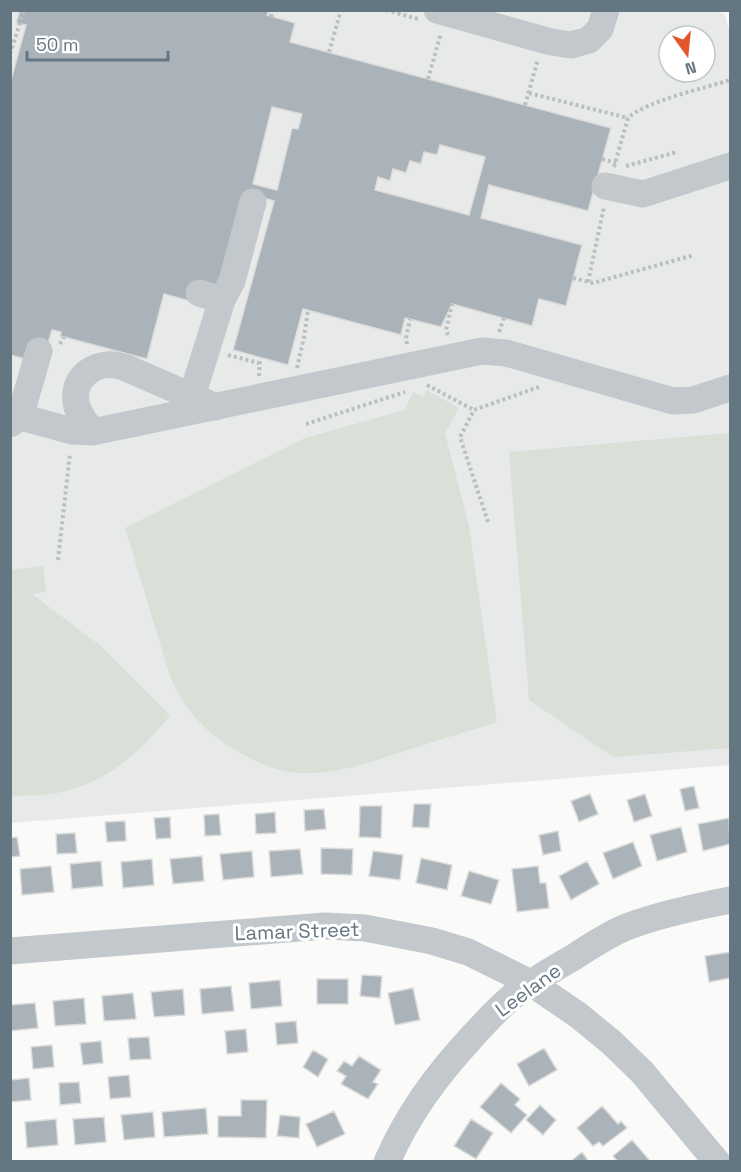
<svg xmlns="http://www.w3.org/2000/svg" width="741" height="1172" viewBox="0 0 741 1172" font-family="'Space Grotesk',sans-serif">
<rect width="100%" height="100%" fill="#fafaf8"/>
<path fill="#e8e9e9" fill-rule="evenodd" d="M711,10L725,14L730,34V765L11,823V11ZM669,36H705V72H669Z"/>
<path fill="#dadfd7" d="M427,390L459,408L445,433L469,526L497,722C465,732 433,742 401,752C367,763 334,775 298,773C276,771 253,761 234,749C203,730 187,712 171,679L125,528L305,438L405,410L413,392L423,397Z
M730,433V748L613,757L529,700L509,452Z
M43,566L46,592L32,594L101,646L170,715C137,757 98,790 42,795C33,796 23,795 14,796L10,795V597L23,595L11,596V570Z"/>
<path fill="#aab3b9" stroke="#dcdcda" stroke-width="1.5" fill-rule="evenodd" d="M20,10H269L267,15L295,23L290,42L611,128L588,211L489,185L481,218L582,245L566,306L539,299L532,326L452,304L441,327L405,318L401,335L303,309L288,365L233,350L274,201L249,194L220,290L193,302L164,294L147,359L60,336L61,332L52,330L47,347L29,360L10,355V84L26,25L16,23ZM272,107L302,114L298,129L292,128L277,190L253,184ZM440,145L485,157L469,215L375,190L378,177L390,181L393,169L406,173L410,161L421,164L424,152L437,155Z
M694,786L699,808L685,811L680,789Z
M590,794L598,814L579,822L571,801Z
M645,794L652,816L634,822L627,800Z
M414,804H431L429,828L412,827Z
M360,806H382L381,838L359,837Z
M324,809L326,829L305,831L304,810Z
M275,812L276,833L256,834L255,814Z
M219,814L221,835L205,836L204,815Z
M170,817L171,838L156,839L154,818Z
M729,818L730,844L703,851L698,824Z
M125,821L126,841L107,842L105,822Z
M681,827L687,852L657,861L650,835Z
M558,831L561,851L543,855L539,835Z
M75,833L77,853L57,854L56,834Z
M17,837L20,856L10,857V838Z
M633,842L642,866L613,879L603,853Z
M321,848L353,849L352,875L321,874Z
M300,849L303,874L271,877L269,851Z
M252,851L254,877L223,880L220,854Z
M373,851L403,855L400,880L369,876Z
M202,856L204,881L173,884L170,859Z
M421,858L452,865L447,890L416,883Z
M152,859L154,885L123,888L121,862Z
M101,861L103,886L72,889L70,864Z
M587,861L599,884L571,900L559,876Z
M51,866L54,892L22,895L20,869Z
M538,866L540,883H546L549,908L517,912L512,869Z
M469,871L499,880L491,904L461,896Z
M730,952V978L709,982L705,956Z
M362,975L382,976L380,998L360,996Z
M317,979H348V1004H317Z
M280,980L282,1006L251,1009L249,983Z
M231,986L234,1011L202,1014L200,989Z
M413,988L420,1020L395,1025L388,993Z
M183,989L185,1015L154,1017L151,992Z
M133,993L136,1019L104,1021L102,996Z
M84,998L86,1024L55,1026L53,1001Z
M35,1003L38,1028L10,1031V1005Z
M296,1021L298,1043L277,1045L275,1023Z
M246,1029L248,1052L227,1054L225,1031Z
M149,1037L151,1059L130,1060L128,1038Z
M101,1041L103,1063L83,1065L80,1043Z
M52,1045L54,1067L33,1069L31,1047Z
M544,1048L557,1070L529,1086L517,1064Z
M313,1050L328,1059L318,1077L303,1067Z
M359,1056L381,1070L373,1082L378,1084L368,1099L341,1084L346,1076L337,1071L344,1061L352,1066Z
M129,1075L131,1097L110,1099L108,1077Z
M29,1078L31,1100L10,1102V1080Z
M79,1082L81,1103L60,1105L59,1083Z
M501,1083L520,1099L515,1105L527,1115L511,1133L480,1107Z
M241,1100H267L266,1138L218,1137V1116H241Z
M540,1105L556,1120L543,1135L526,1120Z
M602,1106L618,1124L621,1121L627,1128L603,1146L599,1142L593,1146L577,1128Z
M206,1108L208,1134L164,1137L162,1112Z
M334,1111L345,1134L317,1147L306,1124Z
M153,1112L155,1137L124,1140L121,1115Z
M280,1115L300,1117L299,1138L277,1136Z
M104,1117L106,1142L75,1145L73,1119Z
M56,1119L58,1145L27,1148L25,1122Z
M471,1119L493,1133L476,1159L454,1146Z
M632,1140L651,1162H618L613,1156Z
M582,1152L589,1162H570Z"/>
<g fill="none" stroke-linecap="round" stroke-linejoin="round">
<path stroke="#bbbfc2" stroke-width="4" stroke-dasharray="3 3" stroke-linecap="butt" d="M386,10L418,19
M271,17L273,10
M329,52L341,10
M10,54L24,10
M428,79L441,33
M529,93L628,118
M525,105L538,59
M602,159L616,163
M626,166L677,152
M614,167L628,118C646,101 705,88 730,80
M573,278L593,283L694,255
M588,282L604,207
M499,332L504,318
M448,335L446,330L452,304
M60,344L64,337
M407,344L406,338L410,319
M228,355L259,363
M297,368L304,337L308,310
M259,376L260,358
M427,385L474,410
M306,424L405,392
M488,522L460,437L474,410L539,387
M58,560L70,453"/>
<path stroke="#c3c8cc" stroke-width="27" d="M437,10L551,42L571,45L589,40L600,29L606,10
M605,186L643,194L730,166
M199,293L222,300
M192,396L222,300L232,281L253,202
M10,414L72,431L92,432L482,351L506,353L673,401L693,400L730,388
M10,424L20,417L39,351
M92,432C87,424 80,416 77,407C69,377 97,358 124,367L216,407
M10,951L325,926L365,928L432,941L468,952L531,983L578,1015L611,1042L642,1072L717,1162
M387,1162C408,1114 436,1076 471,1038C484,1024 497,1009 513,996C532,981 553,969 574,957C591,946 610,933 629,926C662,914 696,907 730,900"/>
</g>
<g text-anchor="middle" stroke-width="6" stroke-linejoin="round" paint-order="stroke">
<g font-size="20" fill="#657683" stroke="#fff">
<text transform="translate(297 931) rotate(-2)" y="7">Lamar Street</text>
<text transform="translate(528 990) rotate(-36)" y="7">Leelane</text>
</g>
</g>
<rect width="741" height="1172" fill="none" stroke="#657683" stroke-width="24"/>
<g transform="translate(687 54) rotate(165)"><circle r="28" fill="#ffffff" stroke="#c1c8cd" stroke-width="1.5"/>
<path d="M0-4.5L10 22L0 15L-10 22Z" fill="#e4572e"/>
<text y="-9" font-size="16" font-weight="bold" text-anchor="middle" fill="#657683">N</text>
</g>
<path d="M27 51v9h141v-9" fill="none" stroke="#657683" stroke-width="3"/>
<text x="36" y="51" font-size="18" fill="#657683" stroke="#ffffff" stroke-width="4.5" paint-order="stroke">50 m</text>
</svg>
